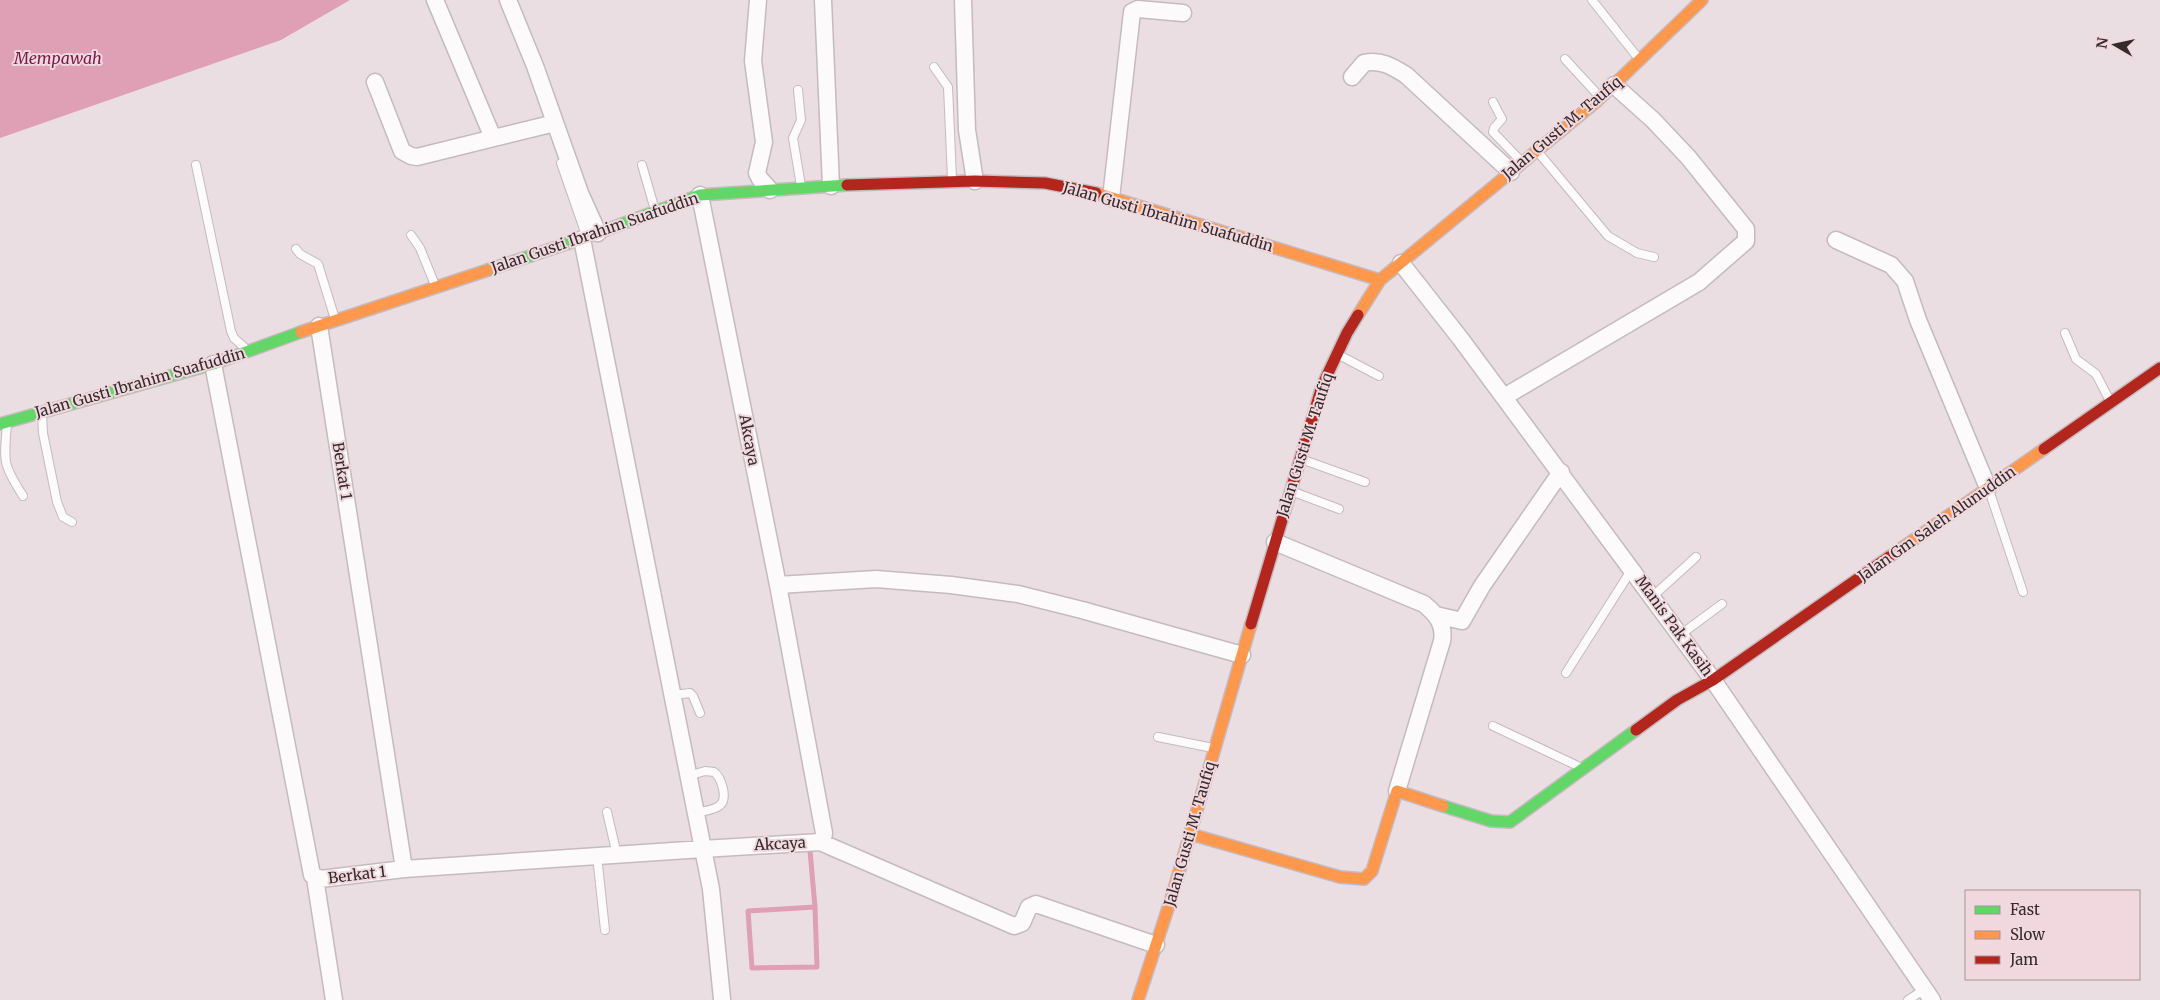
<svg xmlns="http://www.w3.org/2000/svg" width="2160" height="1000" viewBox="0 0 2160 1000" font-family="Merriweather,serif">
<rect width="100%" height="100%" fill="#ebdee2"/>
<path fill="#df9fb4" d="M0,0H350L281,40L0,138Z"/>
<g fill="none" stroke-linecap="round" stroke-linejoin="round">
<path stroke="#df9fb4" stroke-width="5" d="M810,851L815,907L748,911L752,968L817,967L815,907"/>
<g stroke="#c5babe" stroke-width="10">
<path id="lane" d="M1592,0L1639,59
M1565,59L1599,96
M934,67L948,87L952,179
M798,90L801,120L793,138L801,186
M1493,102L1502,119L1494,128L1493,132L1521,161
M1538,152L1608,236L1637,253L1654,257
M561,163L586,235
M196,165L231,331L234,338L245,348
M642,165L655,210
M411,235L420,248L435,285
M296,249L300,254L318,264L335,319
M2065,333L2076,359L2096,374L2110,401
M1339,355L1379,376
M42,414L43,433L57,502L63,517L72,522
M7,424C4,462 2,463 23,496
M1301,459L1365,482
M1989,490L2023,592
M1291,491L1339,509
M1652,597L1696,557
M1680,635L1722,604
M1566,673L1632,569
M673,695L690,693L693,696L700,713
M1493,726L1580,767
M1158,737L1213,748
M688,776L705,771L714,772C721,777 729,799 719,806C714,810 703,811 696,813
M607,812L617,855
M597,856L605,930
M1908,1000L1925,989"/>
</g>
<g stroke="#c5babe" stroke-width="19">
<path id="street" d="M435,0L493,138
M508,0L535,66L580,193L598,233
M758,0L753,61L764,142L757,173L760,179L770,190
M823,0L831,186
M963,0L967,130L975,181
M1352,77L1364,63C1381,59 1393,67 1406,75L1511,172
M375,82L402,151L411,156L417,157L555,123
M700,195L778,585L824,833L823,839L820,842
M1111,198L1132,12L1138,9L1183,13
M582,239L703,849L820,842L1014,926L1022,923L1029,907L1036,904L1156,945
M1836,240L1891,265L1905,281L1918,320L1988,488
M1401,263L1460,338L1713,680L1932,1000
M213,364L312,875L320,879L404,869L319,326
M1504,397L1699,282L1746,241V229L1688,157L1653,120L1614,85
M1275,542L1424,604C1436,614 1445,624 1442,641L1397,791
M778,585L876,579L951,585L1018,594L1082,610L1242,655
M1436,615L1462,621L1482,586L1561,472
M404,869L703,849L711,889L722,999
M315,878L334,1000"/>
</g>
<g stroke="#c5babe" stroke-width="14">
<path id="fast" d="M488,270L587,237L700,195L847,185
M0,424L213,364L301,332
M1443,806L1491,821L1510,822L1636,730"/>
</g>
<g stroke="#c5babe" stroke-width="14">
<path id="slow" d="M1096,193L1380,280
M1358,315L1380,280L1597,101L1702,0
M301,332L488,270
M1889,557L2044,449
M1190,834L1340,877L1364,879L1372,871L1397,791L1443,806
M1138,1000L1172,896L1251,624"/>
</g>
<g stroke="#c5babe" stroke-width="14">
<path id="jam" d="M847,185L975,181L1045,183L1096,193
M2044,449L2160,368
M1251,624L1322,386L1347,333L1358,315
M1636,730L1677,700L1713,680L1889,557"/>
</g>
<use href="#lane" stroke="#fcfafb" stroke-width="8"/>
<use href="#street" stroke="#fcfafb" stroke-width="16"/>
<use href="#fast" stroke="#63d668" stroke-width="11"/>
<use href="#slow" stroke="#ff974d" stroke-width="11"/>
<use href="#jam" stroke="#b3261e" stroke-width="11"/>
</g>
<g text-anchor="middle" stroke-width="4" stroke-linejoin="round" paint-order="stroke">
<g font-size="15" fill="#342b2d" stroke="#f1d8df">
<text transform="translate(1562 128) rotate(-40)" y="5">Jalan Gusti M. Taufiq</text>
<text transform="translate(1168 217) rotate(16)" y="5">Jalan Gusti Ibrahim Suafuddin</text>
<text transform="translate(595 233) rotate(-19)" y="5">Jalan Gusti Ibrahim Suafuddin</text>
<text transform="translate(140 383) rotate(-16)" y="5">Jalan Gusti Ibrahim Suafuddin</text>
<text transform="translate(749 440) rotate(79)" y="5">Akcaya</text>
<text transform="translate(1305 445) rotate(-72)" y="5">Jalan Gusti M. Taufiq</text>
<text transform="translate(342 471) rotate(81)" y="5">Berkat 1</text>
<text transform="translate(1937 524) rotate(-35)" y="5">Jalan Gm Saleh Alunuddin</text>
<text transform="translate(1674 626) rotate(54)" y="5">Manis Pak Kasih</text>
<text transform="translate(1190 834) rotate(-74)" y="5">Jalan Gusti M. Taufiq</text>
<text transform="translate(780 844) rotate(-3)" y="5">Akcaya</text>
<text transform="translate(357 875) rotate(-7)" y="5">Berkat 1</text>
</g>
<g font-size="16" font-style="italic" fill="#7d1745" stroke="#f1d8df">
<text x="58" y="64">Mempawah</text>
</g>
</g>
<rect x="1965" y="890" width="175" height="90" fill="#f1d8df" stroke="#a59398"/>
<rect x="1975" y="906" width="25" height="8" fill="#63d668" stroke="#a59398"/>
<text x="2010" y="915" font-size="15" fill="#342b2d">Fast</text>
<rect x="1975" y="931" width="25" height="8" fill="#ff974d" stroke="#a59398"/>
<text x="2010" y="940" font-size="15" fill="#342b2d">Slow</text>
<rect x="1975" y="956" width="25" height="8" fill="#b3261e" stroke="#a59398"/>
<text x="2010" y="965" font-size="15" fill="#342b2d">Jam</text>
<g transform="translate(2115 45) rotate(279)" stroke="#f1d8df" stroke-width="4" paint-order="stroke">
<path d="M0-4L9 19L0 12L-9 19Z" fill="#342b2d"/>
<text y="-8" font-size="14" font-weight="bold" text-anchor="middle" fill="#342b2d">N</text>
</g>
</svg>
